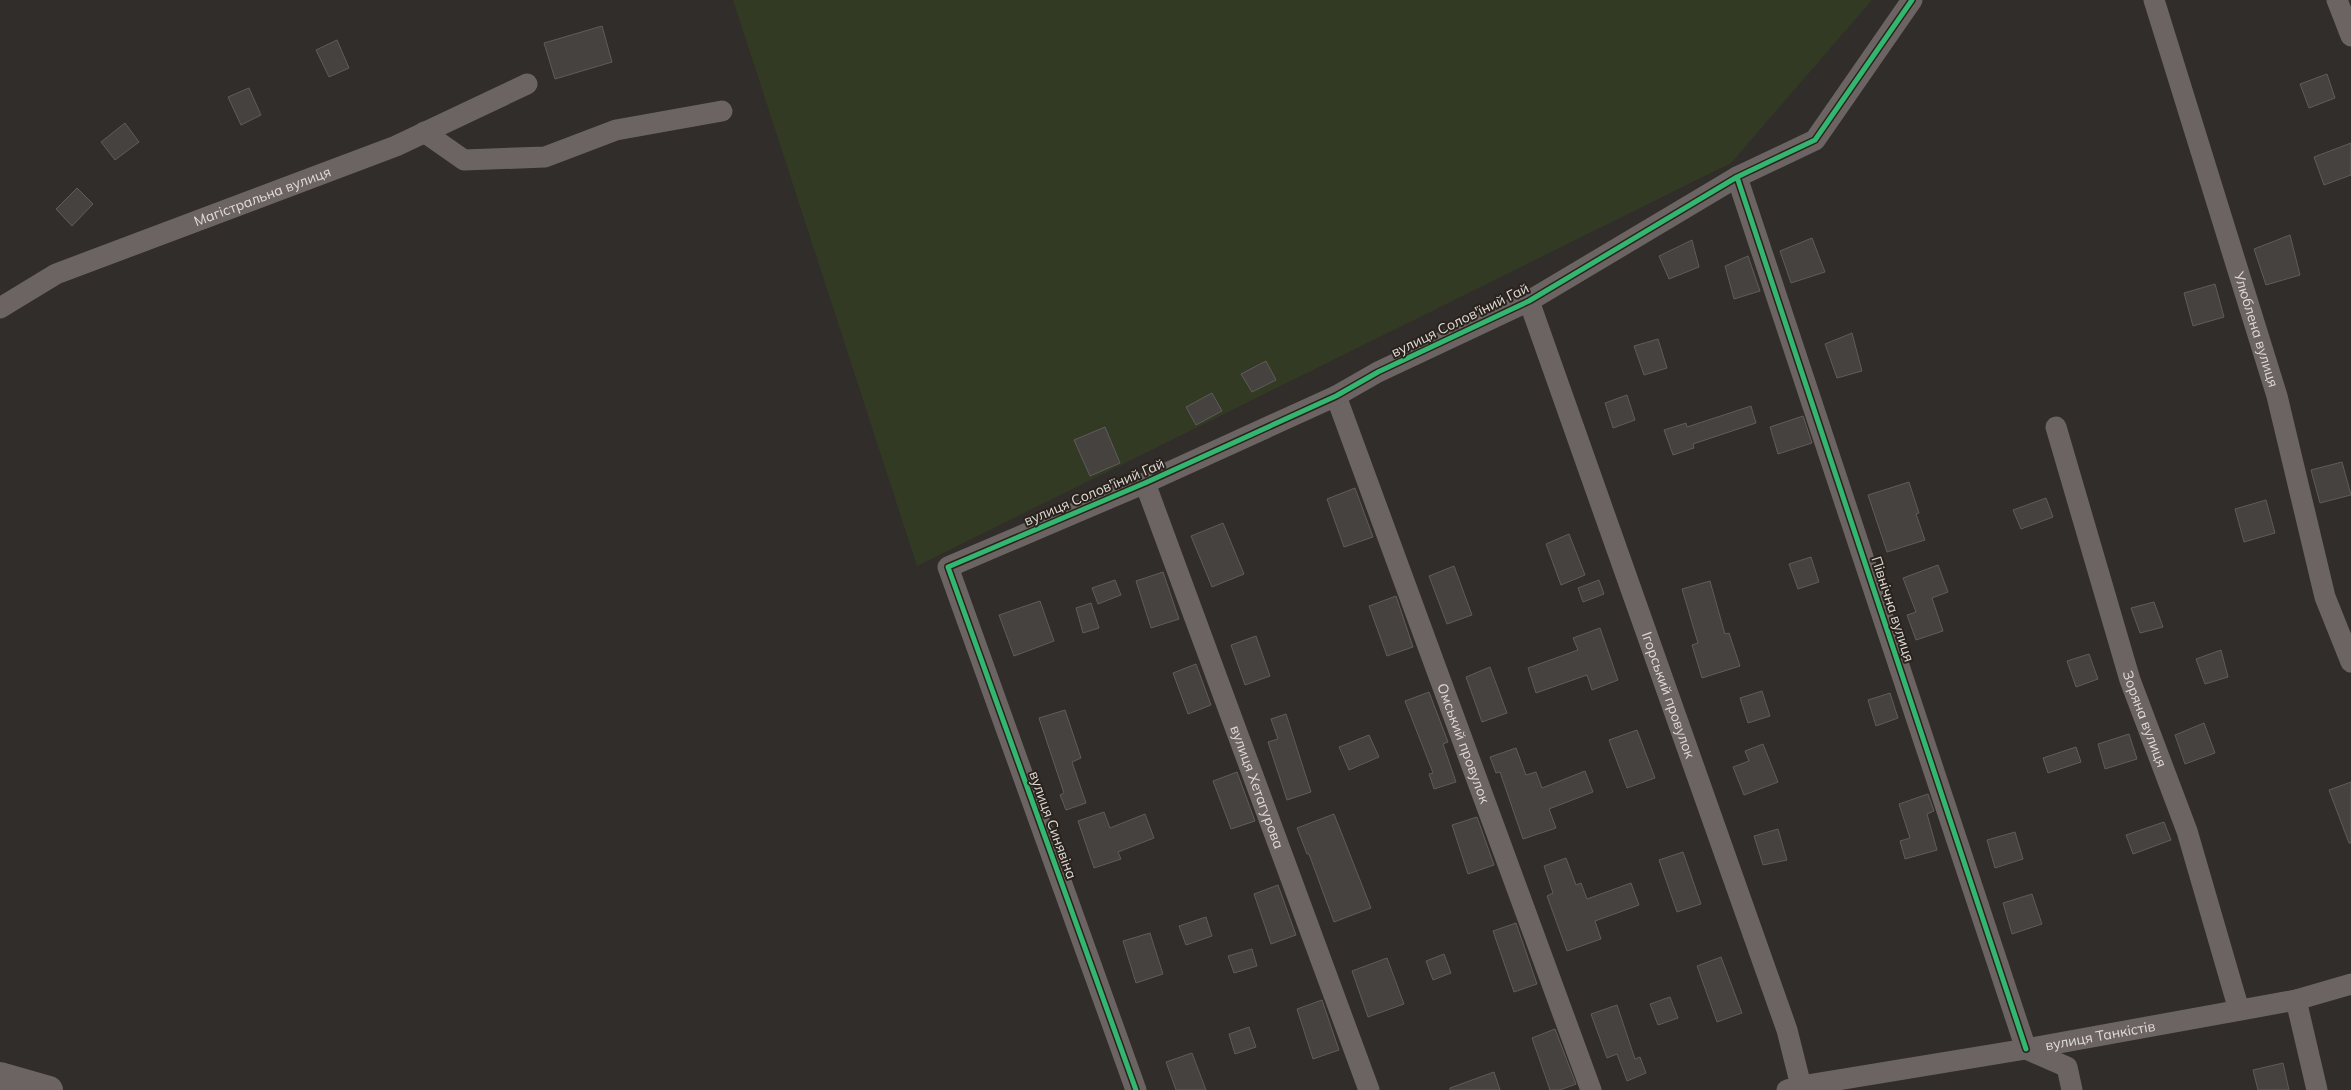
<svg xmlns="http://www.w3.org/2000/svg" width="2351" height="1090" viewBox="0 0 2351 1090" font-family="Mulish,sans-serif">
<rect width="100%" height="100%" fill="#302d2a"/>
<path fill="#333a23" d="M733,0H1872L1731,163L917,566Z"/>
<path fill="#454240" stroke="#5f5c59" d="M602,26L612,62L555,79L544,43Z
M337,40L349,68L329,77L316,50Z
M2327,74L2335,98L2309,108L2300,84Z
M249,88L261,115L241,125L228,97Z
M125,123L139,142L115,160L101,142Z
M2351,143V175L2324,185L2314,157Z
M77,188L93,204L72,226L56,209Z
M2290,235L2300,275L2266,285L2254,249Z
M1812,238L1825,272L1791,283L1780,251Z
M1692,240L1699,267L1669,279L1659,256Z
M1748,256L1760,291L1734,299L1725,266Z
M2215,284L2224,317L2193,326L2184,293Z
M1852,333L1862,371L1837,378L1825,344Z
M1658,339L1667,368L1644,375L1634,346Z
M1266,361L1276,380L1252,392L1241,374Z
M1212,393L1222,411L1196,425L1186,407Z
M1627,395L1635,420L1613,428L1605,403Z
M1751,406L1756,423L1693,444L1694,448L1673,455L1664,430L1686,423L1687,427Z
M1803,416L1812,443L1778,454L1770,427Z
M1105,427L1120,463L1090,476L1074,440Z
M2342,462L2351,495L2320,503L2311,470Z
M1909,482L1919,513L1916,514L1925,540L1887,552L1868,495Z
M1355,488L1373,537L1344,547L1327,499Z
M2046,498L2053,517L2021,529L2013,510Z
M2266,500L2275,533L2244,542L2235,509Z
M1223,523L1244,574L1212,587L1191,536Z
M1569,534L1585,575L1561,585L1546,544Z
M1811,557L1819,582L1798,589L1789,564Z
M1938,565L1948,592L1932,598L1943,631L1916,640L1907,615L1916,612L1903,578Z
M1454,566L1472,615L1447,624L1429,576Z
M1163,572L1179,619L1151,628L1136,581Z
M1115,580L1121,595L1098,604L1092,588Z
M1599,580L1604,594L1583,602L1578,588Z
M1710,581L1725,634L1729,633L1740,666L1702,678L1692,645L1698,643L1682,589Z
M1396,596L1413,647L1387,656L1369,606Z
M1040,601L1054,641L1014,656L999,615Z
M2154,602L2163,627L2140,633L2131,608Z
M1091,603L1099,628L1083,633L1076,608Z
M1600,628L1618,680L1592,690L1587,675L1536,693L1528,668L1578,650L1573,638Z
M1256,636L1270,676L1245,685L1231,645Z
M2221,650L2228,677L2205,684L2196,659Z
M2089,654L2098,679L2076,687L2067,661Z
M1196,664L1211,705L1188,714L1173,673Z
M1490,667L1507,713L1482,722L1466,677Z
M1762,691L1770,716L1748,723L1740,698Z
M1429,692L1448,742L1443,744L1456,782L1434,789L1429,774L1433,773L1405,701Z
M1890,693L1898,718L1876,726L1868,700Z
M1065,710L1081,758L1072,762L1086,803L1066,810L1060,795L1064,793L1039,718Z
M1286,714L1311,792L1287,800L1268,742L1278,739L1271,719Z
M2204,723L2215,753L2185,764L2175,735Z
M1637,730L1655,778L1627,788L1609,740Z
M2129,734L2137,759L2105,769L2098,744Z
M1369,735L1379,757L1349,770L1339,747Z
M1763,744L1778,782L1744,795L1733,767L1749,761L1745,751Z
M2076,747L2081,762L2048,773L2043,758Z
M1516,748L1526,775L1536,772L1542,788L1585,771L1593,792L1549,809L1556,828L1523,839L1500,772L1496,773L1490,757Z
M1237,772L1255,821L1231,829L1213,781Z
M2351,782V843H2349L2329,790Z
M1928,794L1934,811L1927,814L1937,850L1905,859L1900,841L1910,838L1899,804Z
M1104,812L1110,828L1145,814L1154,838L1118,852L1121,859L1094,868L1078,821Z
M1334,814L1371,908L1334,922L1309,854H1307L1297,828Z
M1477,817L1494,865L1468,874L1452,825Z
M2164,822L2171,840L2133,854L2126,835Z
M1778,829L1787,860L1763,865L1754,836Z
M2015,832L2023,859L1995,868L1987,840Z
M1683,852L1701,904L1677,912L1659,860Z
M1566,858L1576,885L1581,883L1587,899L1631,883L1639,905L1595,921L1601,939L1567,951L1547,896L1553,893L1544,866Z
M1278,885L1296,935L1271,944L1254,894Z
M2032,894L2042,924L2012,934L2003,903Z
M1206,917L1212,936L1186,945L1179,926Z
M1516,923L1537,984L1514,992L1493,931Z
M1150,933L1163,974L1136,983L1123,941Z
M1252,949L1257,966L1234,973L1228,956Z
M1444,954L1451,973L1433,980L1426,961Z
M1721,957L1742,1013L1717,1022L1697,966Z
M1387,958L1404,1004L1368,1017L1352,971Z
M1670,997L1678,1018L1658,1025L1650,1004Z
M1322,1000L1339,1050L1313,1059L1297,1009Z
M1617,1005L1635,1059L1640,1057L1646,1073L1627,1081L1617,1054L1607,1058L1591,1014Z
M1249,1027L1256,1047L1235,1054L1229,1034Z
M1555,1029L1576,1084L1560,1090H1550L1532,1038Z
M1192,1053L1206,1090H1176L1166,1062Z
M2283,1063L2289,1090H2258L2253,1070Z
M1494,1072L1500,1090H1450V1088Z"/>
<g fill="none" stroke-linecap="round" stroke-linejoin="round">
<g stroke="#6c6462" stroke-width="21">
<path id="s1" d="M2154,0L2277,396L2325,597L2351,662"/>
<path d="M2337,0L2351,36"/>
<path d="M424,132L464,160L545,157L616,130L722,111"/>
<path d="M1737,177L2026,1049"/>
<path id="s2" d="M1529,301L1787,1030L1802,1090"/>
<path id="s3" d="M0,308L56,274L396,146L527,84"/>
<path id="s4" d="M1336,396L1591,1090"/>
<path id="s5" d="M2056,427L2130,680L2187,831L2239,1010"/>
<path id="s6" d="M1145,483L1369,1090"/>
<path d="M2296,1000L2317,1090"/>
<path d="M2026,1049L2067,1067L2072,1090"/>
<path d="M1136,1090L948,567L1145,483L1336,396L1378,372L1529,301L1737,177L1815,140L1912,0"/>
<path id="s7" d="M1787,1090L1801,1086L2026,1049L2296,1000L2351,984"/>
</g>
<path stroke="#6c6462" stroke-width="28" d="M0,1076L49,1090"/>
<g stroke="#2a231d" stroke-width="8">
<path id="cycleway" d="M1737,177L2026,1049
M1136,1090L948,567L1145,483L1336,396L1378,372L1529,301L1737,177L1815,140L1912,0"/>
</g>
<use href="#cycleway" stroke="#33b770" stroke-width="5"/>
</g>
<g text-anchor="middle" stroke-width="4" stroke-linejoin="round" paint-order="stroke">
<g font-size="14" fill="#e0dbd7" stroke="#2a231d">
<text dy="5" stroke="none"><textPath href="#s3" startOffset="286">Магістральна вулиця</textPath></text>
<text transform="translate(1460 320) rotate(-26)" y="5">вулиця Солов'їний Гай</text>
<text dy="5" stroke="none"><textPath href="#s1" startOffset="345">Улюблена вулиця</textPath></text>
<text transform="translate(1094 492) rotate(-23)" y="5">вулиця Солов'їний Гай</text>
<text transform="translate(1893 609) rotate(72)" y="5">Північна вулиця</text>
<text dy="5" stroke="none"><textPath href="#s2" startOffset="418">Ігорський провулок</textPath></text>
<text dy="5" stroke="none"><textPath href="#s5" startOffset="305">Зоряна вулиця</textPath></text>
<text dy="5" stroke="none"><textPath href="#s4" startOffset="370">Омський провулок</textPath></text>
<text dy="5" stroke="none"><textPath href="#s6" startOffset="324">вулиця Хетагурова</textPath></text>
<text transform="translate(1053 825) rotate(70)" y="5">вулиця Синявіна</text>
<text dy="5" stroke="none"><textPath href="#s7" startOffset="318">вулиця Танкістів</textPath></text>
</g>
</g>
</svg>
